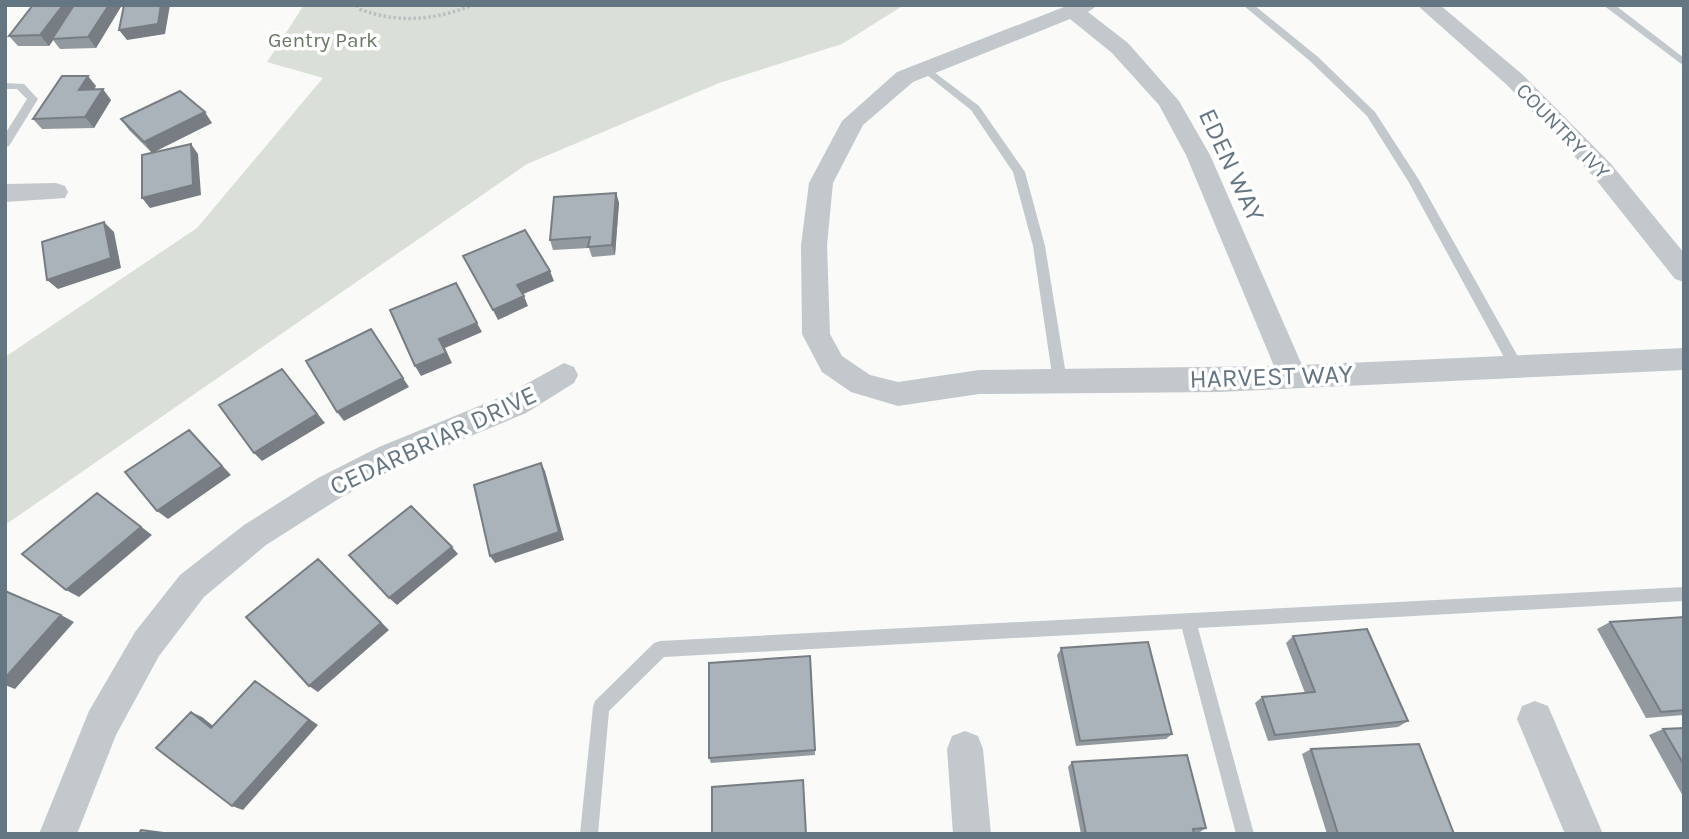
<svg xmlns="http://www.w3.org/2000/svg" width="1689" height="839" viewBox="0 0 1689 839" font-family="Karla,sans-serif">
<rect width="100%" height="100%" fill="#fafaf8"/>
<path fill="#dadfd7" d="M304,5H904L842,44L719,83L527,164L5,525V357L197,228L323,78L267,62Z"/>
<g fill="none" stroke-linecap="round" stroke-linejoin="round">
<path stroke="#bbbfc2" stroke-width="3.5" stroke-dasharray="2.5 2.5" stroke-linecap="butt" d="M357,5L359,9C398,24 435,20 473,5"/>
<path fill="#c3c8cc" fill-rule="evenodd" d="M1243,5H1254L1318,57L1375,112L1419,180L1521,362L1523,366L1521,370H1511L1408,181L1367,116L1310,61Z
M1603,5H1615L1684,58V66Z
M926,66L979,106L1025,172L1045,246L1067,381L1065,385H1055L1053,381L1033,246L1013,172L971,110L922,71L921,69Z
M5,83L24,84L38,99L9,146L5,147V134L27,99L17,89H5Z
M1684,587V601L1198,628L1254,834H1236L1182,629L664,657L609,711L598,834H580L593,707L595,701L654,643L660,641Z"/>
<path fill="#c3c8cc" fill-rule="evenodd" d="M1069,5H1098L1088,12L1128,43L1179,101L1210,155L1302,365L1684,348V370L1219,392L979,394L898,406L851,392L822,372L802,334L801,245L809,183L842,121L897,72ZM1070,19L1112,53L1159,105L1186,155L1274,366L979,370L898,382L870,375L842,356L830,334L827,245L833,183L863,125L913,82Z
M1417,5H1440L1523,75L1611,164L1684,253V282L1675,279L1593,176L1507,85Z
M56,183L65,186L68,192L65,198L5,202V184Z
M564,363L574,367L578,375L574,383L526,413L401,465L340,498L266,545L204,597L159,656L116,735L77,834H39L89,711L135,632L180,575L244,525L318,478L379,447L506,395Z
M1535,701L1548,706L1603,834H1565L1517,719L1522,706Z
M965,731L978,736L983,749L991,834H953L947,749L952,736Z"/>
</g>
<path fill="#929a9f" d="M122,5L96,48L60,49L53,40L49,46H18L9,36Z
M96,86L94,90L111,100L94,128L42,129L33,119Z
M121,119L212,123L152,153L129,130Z
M616,193L619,203L615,255L592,257L589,248L553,250L550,240Z
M1684,617V715L1646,718L1597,629L1610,622Z
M1293,636L1408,721L1398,727L1268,741L1255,703L1262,697L1305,693L1286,643Z
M1061,649L1172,734L1166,739L1076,746L1057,655Z
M810,656L815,755L711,763L709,758Z
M1684,728V798L1649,735L1663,729Z
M1311,749L1454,834H1327L1302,754Z
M1072,762L1206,828L1200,832H1193L1194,834H1081L1068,767Z"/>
<path fill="#777d82" d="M63,5H78L49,46L40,35Z
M109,5H122L96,48L88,37Z
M161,5H170L165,34L127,40L119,30Z
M88,76L96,86L87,101L79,90Z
M103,89L111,100L94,128L85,117Z
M205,112L212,123L152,153L144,142Z
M191,144L198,154L201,195L150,208L142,198Z
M616,193L619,203L615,255L612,245Z
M104,222L114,232L121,268L58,289L47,280Z
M550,271L554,281L521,295L517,285Z
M524,296L528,306L498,320L493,310Z
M477,323L482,332L445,348L452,363L421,376L415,366L439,339Z
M282,369L325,423L262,461L254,453Z
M403,378L409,387L344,421L337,412Z
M189,430L231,475L168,519L157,511Z
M541,463L545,471L564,540L495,563L490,556Z
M97,493L152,535L79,597L66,590Z
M452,547L458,554L397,605L389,598Z
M318,559L389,630L318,692L309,686Z
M61,615L74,622L15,689L5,685V678Z
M255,681L318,725L243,810L232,806Z
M191,712L202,717L222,733L211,728Z"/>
<path fill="#aab3b9" stroke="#777d82" stroke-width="2" d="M33,5H63L40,35L9,36Z
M74,5H109L88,37L52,39Z
M124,5H161L158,24L119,30Z
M62,76H88L79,90L103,89L85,117L33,119Z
M180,91L205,112L144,142L121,119Z
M191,144L193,185L142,198V155Z
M616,193L612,245L588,247L590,237L550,240L554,197Z
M104,222L111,258L47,280L42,242Z
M525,230L550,271L517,285L524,296L493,310L463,256Z
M456,283L477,323L439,339L446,353L415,366L390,310Z
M371,329L403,378L337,412L306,361Z
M282,369L317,414L254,453L219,405Z
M189,430L222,466L157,511L125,472Z
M541,463L559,532L490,556L474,485Z
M97,493L141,527L66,590L22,554Z
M411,506L452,547L389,598L349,555Z
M318,559L381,623L309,686L246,617Z
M5,591L61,615L5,678Z
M1684,617V710L1661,712L1610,622Z
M1367,629L1408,721L1275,735L1262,697L1315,692L1293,636Z
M1148,642L1172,734L1080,741L1061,648Z
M810,656L815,750L709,758V663Z
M255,681L309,720L232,806L156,748L191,712L211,728Z
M1684,728V765L1663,729Z
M1419,744L1454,834H1338L1311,749Z
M1187,755L1206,828L1193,829L1194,834H1086L1072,762Z
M803,780L806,834H712V787Z
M141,830L171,834H139Z"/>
<g text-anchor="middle" stroke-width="7" stroke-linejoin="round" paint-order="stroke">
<g font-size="21" fill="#687a64" stroke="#fff">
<text x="323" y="47">Gentry Park</text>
</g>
<g font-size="21" fill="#657683" stroke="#fff">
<text transform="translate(1563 131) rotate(46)" y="7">COUNTRY IVY</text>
</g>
<g font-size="26" fill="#657683" stroke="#fff">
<text transform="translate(1232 165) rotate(65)" y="9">EDEN WAY</text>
<text transform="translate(1271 376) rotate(-2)" y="9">HARVEST WAY</text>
<text transform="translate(433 440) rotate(-25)" y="9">CEDARBRIAR DRIVE</text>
</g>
</g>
<rect width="1689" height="839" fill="none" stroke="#657683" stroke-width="14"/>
</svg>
